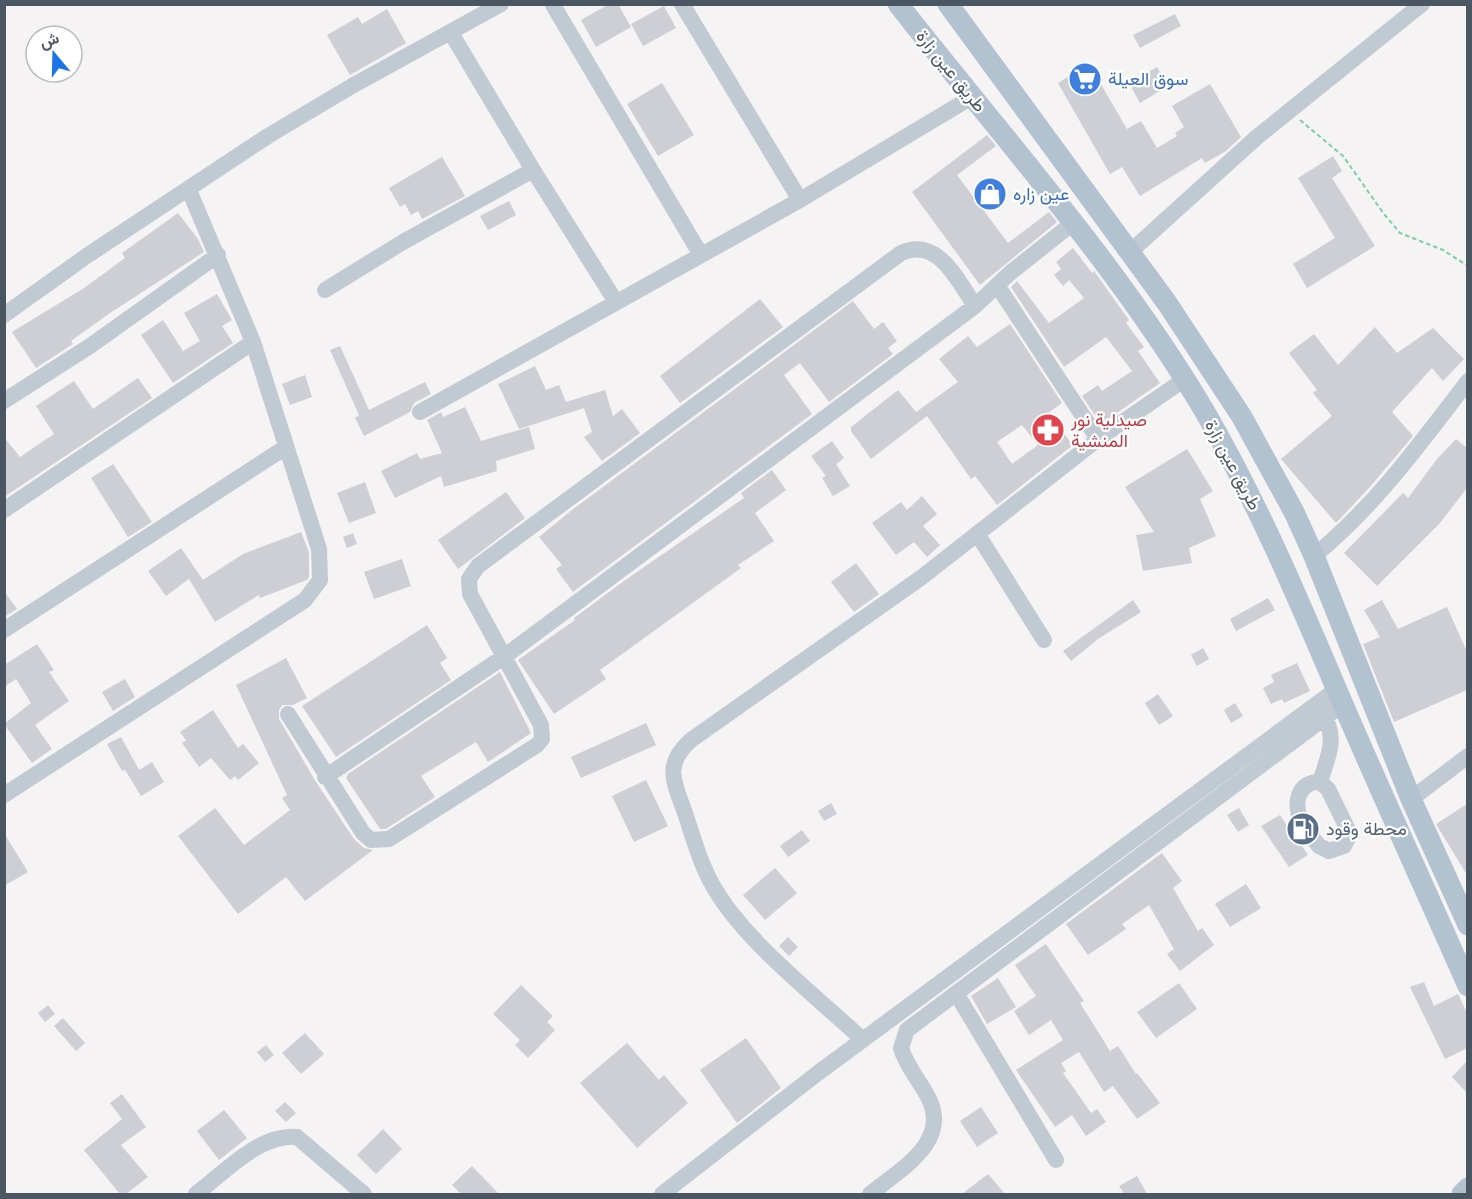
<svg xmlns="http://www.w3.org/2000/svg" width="1472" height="1199" viewBox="0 0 1472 1199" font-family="Lato,Vazirmatn,sans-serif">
<rect width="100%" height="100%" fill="#f5f3f3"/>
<path fill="#cdcfd5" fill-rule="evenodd" d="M609,4H618L631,27L596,47L581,20Z
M664,6L676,28L643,46L631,24Z
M387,9L406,43L350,75L327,35L358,17L362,24Z
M1175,14L1181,26L1140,48L1133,35Z
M1089,64L1127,129L1141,121L1157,148L1177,136L1175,133L1184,127L1172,106L1210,84L1241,137L1226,151L1205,163L1202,158L1140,196L1122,167L1110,174L1058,83Z
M1157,67L1168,86L1140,103L1129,83Z
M662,83L694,135L658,156L627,104Z
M987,135L996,146L957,175L1008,243L1049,212L1057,222L980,285L912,192Z
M1333,156L1342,171L1332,178L1375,246L1307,288L1293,264L1335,238L1298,178Z
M442,157L465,196L422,219L418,211L411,215L405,204L400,207L389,188Z
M509,201L516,215L488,230L480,216Z
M178,213L198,239L204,252L110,313L71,341L73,344L36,368L12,332L84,288L125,258L122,253Z
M1073,248L1092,273L1094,271L1129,320L1126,323L1144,347L1138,351L1160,383L1101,424L1082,396L1098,385L1102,391L1132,371L1106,337L1064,367L1011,287L1017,281L1049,323L1084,298L1069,280L1063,286L1054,275L1061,269L1056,262Z
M217,294L232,320L222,326L233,343L173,383L141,335L163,320L183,351L200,341L184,313Z
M760,299L783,327L680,403L660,376Z
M853,301L874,329L883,322L897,341L888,348L893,354L829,402L800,363L784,375L812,414L573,592L556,569L562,565L539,537L572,510Z
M1010,324L1062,403L1048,413L1073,445L997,505L975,476L971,479L927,416L871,459L851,431V427L898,390L916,412L958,382L939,359L968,336L977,347ZM1022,425L1038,445L1012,464L997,442Z
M1375,327L1397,353L1433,328L1464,359L1443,381L1432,368L1392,412L1413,436L1369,488L1336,523L1281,459L1332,416L1313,393L1317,390L1289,353L1314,334L1338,365Z
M340,346L369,410L425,382L431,394L414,403L410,412L364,436L355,418L359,415L330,350Z
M535,366L546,390L559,385L566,402L605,390L613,416L622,409L640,433L602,461L584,437L592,432L584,408L519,429L498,384Z
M305,375L312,397L290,405L282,384Z
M138,378L152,398L4,497V437L20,457L54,434L36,406L74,381L93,409Z
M465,407L481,441L529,427L535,449L496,461L497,471L444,487L441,476L395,498L381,471L417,453L420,459L442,453L427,420L441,412L443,417Z
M1456,439L1467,448V488L1440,523L1377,586L1344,553L1403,493L1408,498L1437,459Z
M832,441L844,458L836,464L850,486L833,496L822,478L826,476L811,456Z
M1187,449L1213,491L1200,499L1216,536L1189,548L1192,563L1143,571L1136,535L1154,532L1125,487Z
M113,464L152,522L128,537L91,478Z
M772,470L786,490L755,513L774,541L738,565L741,568L600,670L606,679L554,714L518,660L575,620L574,618L624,581L744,498L741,493Z
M365,482L376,513L349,523L337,493Z
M506,492L525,518L458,569L438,540Z
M922,496L937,514L923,526L940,545L927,557L914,542L896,555L872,523L901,502L907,510Z
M301,532L309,552V577L307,580L260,598L259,595L215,622L189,579L166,596L148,571L181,548L203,580L243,554Z
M353,533L357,544L347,548L343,537Z
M402,559L411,586L374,599L364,572Z
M856,563L879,594L854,612L831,582Z
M4,591L17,609L4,617Z
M1268,598L1275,610L1236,631L1230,619Z
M1133,600L1141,612L1098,639L1071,661L1063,651Z
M1382,600L1398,629L1447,607L1467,652V690L1394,722L1363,644L1380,637L1364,610Z
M427,625L447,658L440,663L451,680L336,757L302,706Z
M37,644L54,670L49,672L69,701L35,725L52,749L32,763L4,724L31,703L16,679L4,687V665Z
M1203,648L1209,659L1197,666L1191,655Z
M286,658L307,698L293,705H282L279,710V719L316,782L354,839L364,848L373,850L305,901L286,877L238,914L178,836L215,808L244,845L290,810L282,798L287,795L236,685Z
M1297,663L1310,691L1284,703L1282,699L1271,704L1263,688L1274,682L1271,675Z
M500,672L531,733L488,762L476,742L421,776L435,797L386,829H380L346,778L348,774Z
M125,679L135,697L113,711L102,692Z
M1158,694L1173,716L1159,725L1145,703Z
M1235,703L1243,716L1231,723L1224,710Z
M213,710L238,748L243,744L259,763L238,780L235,776L230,780L211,758L199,767L182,743L186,740L180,732Z
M646,723L656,745L581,778L571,757Z
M121,737L139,770L152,762L164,782L141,796L125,770L122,771L107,744Z
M646,780L668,826L634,842L612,796Z
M831,803L837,814L824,821L818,811Z
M1467,804V875L1436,824Z
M1239,808L1249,825L1238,832L1227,815Z
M1280,815L1288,827L1292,825L1303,830L1300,843L1308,855L1289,867L1261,826Z
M802,830L810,841L788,857L780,846Z
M4,833L28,872L4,886Z
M1162,853L1182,881L1173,888L1198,931L1202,928L1214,945L1180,971L1167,954L1174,949L1149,905L1122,924L1126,929L1088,955L1066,924Z
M775,868L797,893L765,920L743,895Z
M1246,884L1261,908L1230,927L1215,904Z
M788,937L798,947L789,956L779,946Z
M1046,944L1084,1001L1080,1003L1110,1051L1118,1046L1136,1074L1137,1073L1160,1103L1137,1119L1113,1086L1104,1092L1079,1052L1061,1063L1066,1071L1063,1073L1091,1113L1097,1109L1106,1122L1086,1136L1072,1115L1055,1127L1016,1070L1063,1040L1051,1020L1029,1035L1014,1011L1036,996L1015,965Z
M998,978L1016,1007L987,1024L971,996Z
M1424,982L1434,1006L1458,994L1467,1013V1048L1445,1059L1410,987Z
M1179,983L1197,1009L1156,1038L1137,1012Z
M521,985L553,1016L547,1022L555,1030L528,1058L515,1045L520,1040L493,1014Z
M48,1005L55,1014L45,1022L38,1013Z
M63,1018L85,1043L76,1051L54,1026Z
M305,1033L324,1054L301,1074L282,1053Z
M746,1038L781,1088L737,1123L700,1070Z
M627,1043L659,1080L664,1075L688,1103L637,1148L580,1083Z
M266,1045L274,1055L265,1062L257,1052Z
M1467,1061V1093L1452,1077Z
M122,1094L146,1127L121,1145L148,1177L126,1194H120L84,1150L122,1119L110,1103Z
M285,1102L296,1113L286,1122L275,1111Z
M981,1107L998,1133L977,1147L960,1121Z
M224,1110L247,1138L219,1160L197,1131Z
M383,1129L402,1149L376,1174L357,1155Z
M472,1166L499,1194H461L452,1185Z
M988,1174L1005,1194H962Z
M1137,1176L1147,1194H1124L1119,1186Z"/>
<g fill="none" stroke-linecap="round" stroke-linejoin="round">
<path stroke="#7ad0a6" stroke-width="2" stroke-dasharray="4.5 3" stroke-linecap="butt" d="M1300,120L1343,156L1384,214L1400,233L1443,250L1468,266"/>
<path stroke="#c1cad2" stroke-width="16" d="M682,4L800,200
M553,5L701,255
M451,33L533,170L616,302
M1130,252L1257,137L1422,4
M997,285L1098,439
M325,290L403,242L533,170
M4,315L88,255L268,136L352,86L501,4
M4,401L90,346L218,255
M420,412L800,200L972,97
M4,510L253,342
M978,535L1044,640
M1314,556C1375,506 1420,444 1468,381
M4,630L286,447
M288,714L363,833L371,840L389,839L537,745L542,739L541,725L470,594L469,579L478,566L901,253C938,236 958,281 975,306
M325,777L505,656L975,306L1010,273L1073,223
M1320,782C1329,753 1339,737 1320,709
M4,795L305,600L320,580L319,549L253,342L189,190
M1411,799L1468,756
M1301,820C1293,804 1298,781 1320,782L1328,789L1350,834L1344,846L1329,851L1319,846L1311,836
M956,993L1056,1160
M863,1040C819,999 749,944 718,894C702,870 694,840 685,813C674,782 663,765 691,740L922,577L1098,439L1185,379
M196,1194C224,1173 260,1133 297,1137L364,1194
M662,1194L818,1073L1337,689
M870,1194C899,1170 952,1142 928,1097C920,1081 906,1066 901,1048L907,1030L1343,704"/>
<path stroke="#b3c2d1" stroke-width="21" d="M898,4C1003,138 1118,265 1205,412C1259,505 1300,603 1342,702C1383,797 1426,891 1468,986
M948,4L1167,303L1242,417L1294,512L1314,556L1411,799L1468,925
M1462,1194L1468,1188"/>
</g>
<defs>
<g id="supermarket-disc" transform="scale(1.725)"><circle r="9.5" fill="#3f7fe0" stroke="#fff"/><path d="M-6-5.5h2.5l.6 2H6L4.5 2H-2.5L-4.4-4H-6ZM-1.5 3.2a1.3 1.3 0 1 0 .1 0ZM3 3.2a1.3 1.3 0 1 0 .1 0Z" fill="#fff"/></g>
<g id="shop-disc" transform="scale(1.725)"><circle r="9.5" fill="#3f7fe0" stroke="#fff"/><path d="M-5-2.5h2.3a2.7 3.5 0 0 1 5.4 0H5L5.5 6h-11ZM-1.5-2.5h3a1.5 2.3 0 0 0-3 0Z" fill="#fff"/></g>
<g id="pharmacy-disc" transform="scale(1.725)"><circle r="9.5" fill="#e0444e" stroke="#fff"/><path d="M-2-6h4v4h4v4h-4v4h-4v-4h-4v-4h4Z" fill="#fff"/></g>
<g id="fuel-disc" transform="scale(1.725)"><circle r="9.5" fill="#5c6f8a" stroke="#fff"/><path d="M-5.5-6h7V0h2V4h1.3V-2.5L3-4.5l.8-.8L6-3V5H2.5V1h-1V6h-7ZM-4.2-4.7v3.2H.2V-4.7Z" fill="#fff"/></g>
</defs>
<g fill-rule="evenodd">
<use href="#supermarket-disc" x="1085" y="79"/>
<use href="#shop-disc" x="990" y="194"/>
<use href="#pharmacy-disc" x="1048" y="430"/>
<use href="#fuel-disc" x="1303" y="829"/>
</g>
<g text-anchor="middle" stroke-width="4.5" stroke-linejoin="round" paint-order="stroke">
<g font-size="18" fill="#4a5661" stroke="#fff">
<text transform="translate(951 71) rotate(51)" y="6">طريق عين زارة</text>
<text transform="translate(1233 465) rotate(62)" y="6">طريق عين زارة</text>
</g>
<g font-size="18" fill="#366cbe" stroke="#fff" text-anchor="start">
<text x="1108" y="85">سوق العيلة</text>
<text x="1013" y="200">عين زاره</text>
</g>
<g font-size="18" fill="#be3a42" stroke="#fff" text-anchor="start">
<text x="1071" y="426">صيدلية نور<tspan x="1071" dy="21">المنشية</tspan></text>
</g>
<g font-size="18" fill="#4e5e75" stroke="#fff" text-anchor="start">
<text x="1326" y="835">محطة وقود</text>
</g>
</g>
<rect width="1472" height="1199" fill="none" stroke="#4a5661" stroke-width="12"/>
<g transform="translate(54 54) rotate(341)"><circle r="28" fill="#ffffff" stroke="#b7bbc0" stroke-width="1.5"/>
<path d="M0-4.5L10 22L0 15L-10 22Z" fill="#1a73e8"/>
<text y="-9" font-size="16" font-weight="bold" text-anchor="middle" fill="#4a5661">ش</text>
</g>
</svg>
